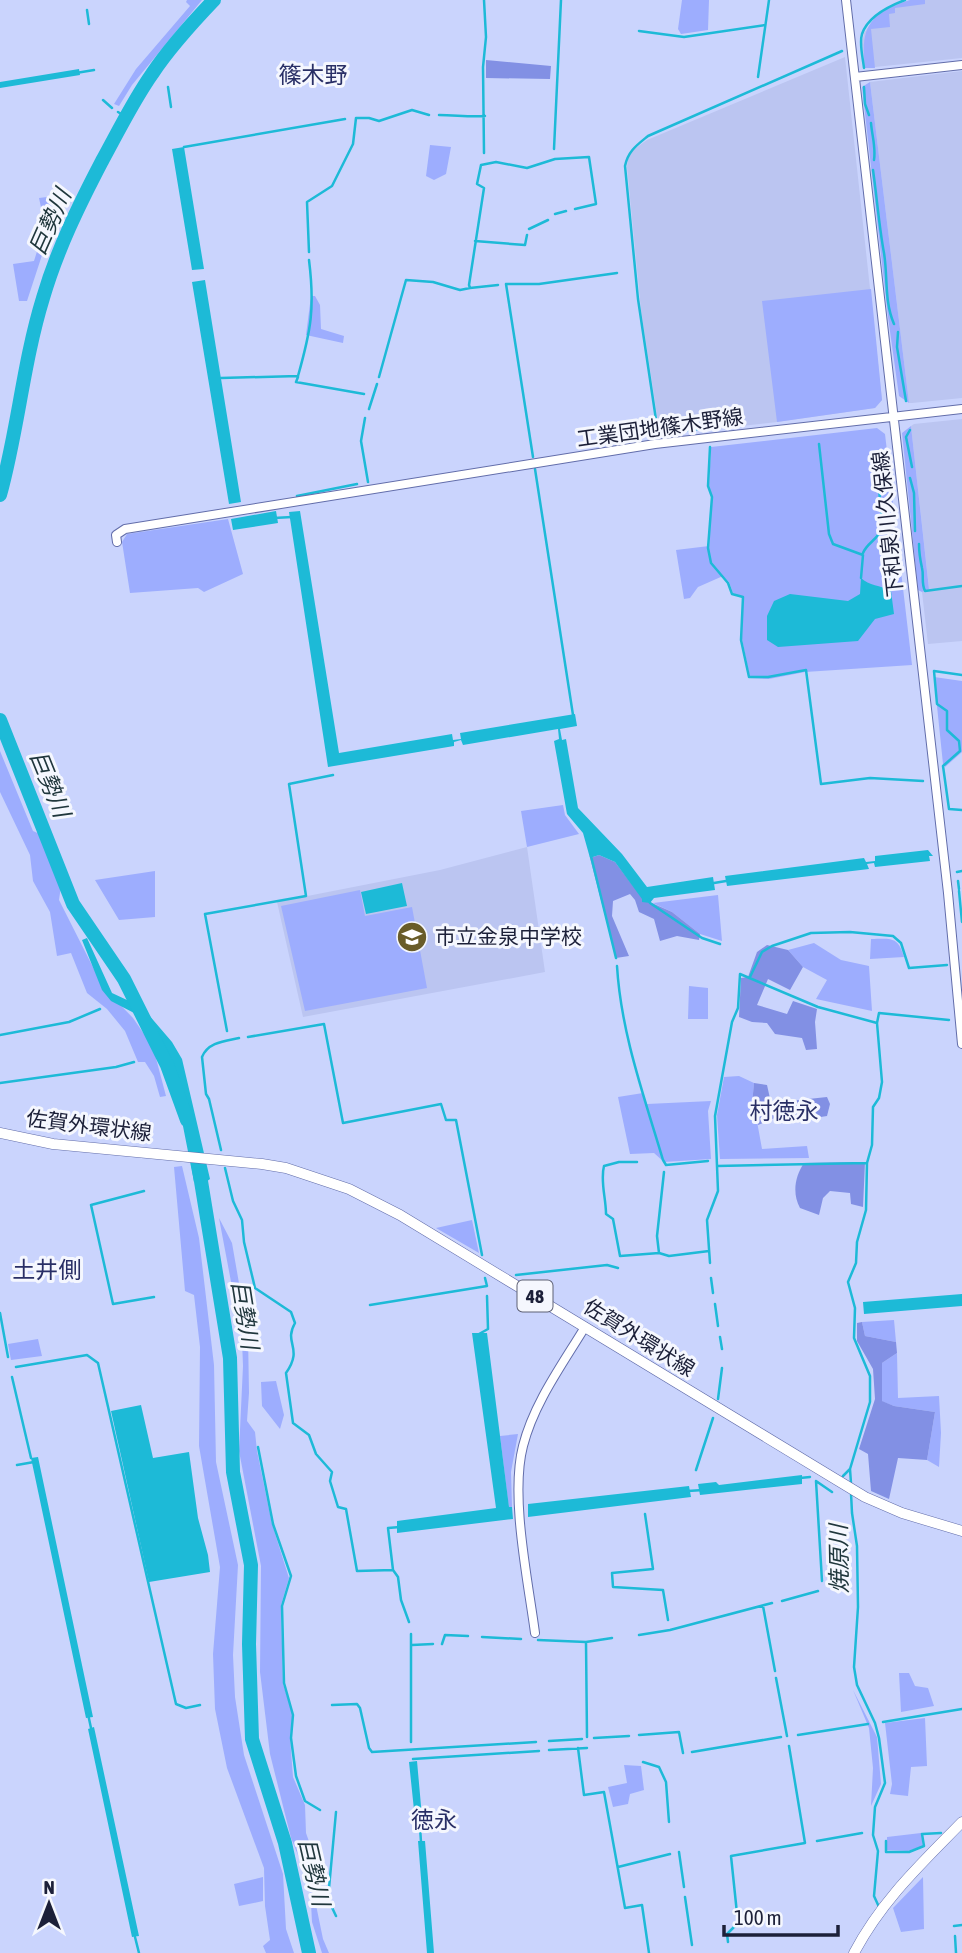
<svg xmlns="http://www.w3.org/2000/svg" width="962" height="1953" viewBox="0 0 962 1953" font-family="'Asap Condensed','Noto Sans JP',sans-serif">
<rect width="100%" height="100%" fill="#cad4fd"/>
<path fill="#bbc5f1" d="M910,0H962V58L865,68L862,44L864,33L875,18L891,6Z
M845,57L882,400L875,408L777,422L660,435L641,310L627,167L628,158L633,150L647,140Z
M962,71V398L912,403H909L870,82Z
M962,419V641L928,644L922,592L929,588L911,426L914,424Z
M527,847L545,972L303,1017L277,902L440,870Z"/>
<path fill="#9dadfe" d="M187,0H202L132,85L119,106L114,104L136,69L190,6L186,2Z
M682,0H709L708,30L681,34L678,29Z
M910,0H925V4L895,8V13L889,14L890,27L871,29L875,68H865C860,26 870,13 910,0Z
M870,82L909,403L899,396L888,317L862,87Z
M430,145L451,147L446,174L434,180L426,176Z
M63,195L65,199L44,249L27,301H19L13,264L34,261L45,226L39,198Z
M871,289L882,400L875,408L777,422L762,301Z
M311,296H315L320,305L321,329L344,336L343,343L306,335Z
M911,426L929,589L922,592L918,590L902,433Z
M877,428L885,434L912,665L805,672L769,679L750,678L742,639L743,597L733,593L729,582L723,576L698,587L690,598L684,599L676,550L709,546L712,497L709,486L711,447Z
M228,519L243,574L204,592L198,588L130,593L122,542L127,534Z
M934,677L962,681V752L945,767L943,764Z
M0,751L33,831L42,835L61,886L59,900L103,987L133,1018L153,1047L166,1096L160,1097L154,1076L145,1062H138L125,1031L107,1009L87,993L71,953L57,956L50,912L33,881L30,855L0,792Z
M563,805L565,815L579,834L527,847L521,811Z
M155,871V917L119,920L95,880Z
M360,890L365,916L412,907L427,988L305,1011L281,906Z
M718,895L722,941L700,934L672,912L653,903Z
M871,939C891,939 898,936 904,957L870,959Z
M814,943L841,960L869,966L872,1011L816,999L827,980L803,967L788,950Z
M689,986L708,988V1019H688Z
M739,1076L754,1083L751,1115L756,1116L762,1149L807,1146L809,1158L720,1159L717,1115L724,1077Z
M643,1093L647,1104L711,1101L708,1111L711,1159L664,1162L654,1153L630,1154L618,1097Z
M182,1166L199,1238L214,1365L216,1462L238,1565L233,1655L235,1697L244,1755L283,1874L286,1929L294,1953H266L263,1946L270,1940L265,1906L264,1868L227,1768L215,1709L213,1654L220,1567L199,1446L200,1347L194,1295L185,1291L174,1167Z
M219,1218L232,1243L248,1335L249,1393L247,1421L255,1432L257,1451L272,1524L289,1578L281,1605L283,1684L293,1715L290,1737L293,1777L305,1805L306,1833L318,1867L316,1905L323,1939L329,1953H322L312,1922L310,1884L291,1838L270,1754L260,1672L261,1566L239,1451L243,1366L242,1340Z
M472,1220L479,1253L436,1228Z
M894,1320L896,1342L865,1336L862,1322Z
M38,1339L42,1356L11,1360L8,1344Z
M897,1353L898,1398L939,1396L941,1433L939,1467L927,1460L935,1412L894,1406L881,1401L882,1363Z
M276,1381L284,1415L280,1429L262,1406L261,1382Z
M518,1434L511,1472L512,1507L509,1508L500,1436Z
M899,1673H909L915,1686L928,1688L934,1706L901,1712Z
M853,1690L877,1737L881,1784L871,1806L873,1768L869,1728Z
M925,1718L927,1766L911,1767L908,1796L890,1794L892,1784L885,1723Z
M624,1765L641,1766L644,1790L630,1794L628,1804L613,1807L608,1787L627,1783Z
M921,1833L923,1846L908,1851L887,1850V1837Z
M263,1877V1901L239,1906L234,1884Z
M923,1877L924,1929L901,1932L893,1908Z"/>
<path fill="#8290e4" d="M486,60L551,66L550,79L486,78Z
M599,855L615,862L643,899L672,912L700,934L699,940L677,936L660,941L654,919L639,912L635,900L630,894L613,901L612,916L629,956L616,958L590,858Z
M767,945L788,950L803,967L790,990L768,979L757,1005L787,1014L793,1001L817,1009L815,1022L817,1049L806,1050L802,1038L775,1034L767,1023L752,1022L739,1017L741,978L748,977L757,952Z
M754,1083L767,1085L771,1103L827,1097L830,1104L827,1116L802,1120L782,1115L758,1125L756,1116L751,1115Z
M865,1162L863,1207L851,1204L850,1193L830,1191L823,1198L819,1215L800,1208C792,1194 795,1176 804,1163Z
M862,1322L865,1336L896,1342L897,1353L882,1363V1401L894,1406L935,1412L927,1460L898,1458L889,1499L871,1491L868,1454L859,1449L875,1399L873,1369L857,1341V1323Z"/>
<path fill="#1dbad7" d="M79,69L80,75L0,88V82Z
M184,147L204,269L192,270L172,149Z
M205,280L241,502L229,504L192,282Z
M276,511L278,523L233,530L231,519Z
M300,511L339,753L452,734L453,740L461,739L460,733L575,714L577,726L560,729L562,740L566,739L578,808L622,854L647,887L713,877L715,890L654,898L650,903L642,902V899L615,862L599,855L590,858L583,833L567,814L554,741L559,739L558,729L463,745L461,740L454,742V746L328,767L289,512Z
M861,578C869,586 880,585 891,591L894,614L875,619L858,641L778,647L767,640V616L774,601L790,594L848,601L860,594Z
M928,850L933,856H929L930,861L875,867L874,863L867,864L869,869L727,886L725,876L864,858L866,862L875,861V856Z
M402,883L407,906L366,914L361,892Z
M87,938L112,993L142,1007L172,1042L182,1059L210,1179L206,1182H194L181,1116V1104L173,1067L168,1055L146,1023L136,1014L111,1001L102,990L82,940Z
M962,1294V1306L864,1314L863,1302Z
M472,1333H487L509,1507H512L513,1519L397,1533V1521L496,1508Z
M141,1405L153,1458L189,1452L198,1518L208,1555L210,1572L149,1582L111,1411Z
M38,1457L93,1717L86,1718L31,1458Z
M802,1475V1484L700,1495L698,1484L716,1482L719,1485Z
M689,1486L691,1497L528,1517V1504Z
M94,1727L139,1936L132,1937L88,1729Z
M417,1761L423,1828L416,1829L409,1762Z
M418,1841H425L434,1953H427Z"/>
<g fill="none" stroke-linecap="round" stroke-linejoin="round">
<path stroke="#1dbad7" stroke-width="2.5" d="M87,10L89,24
M639,31L684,37L765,25
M864,68C863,58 859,44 862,34C868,16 889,6 905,0
M76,73L94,70
M758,77L769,0
M168,87L171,107
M864,87L865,104L869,115
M103,100L112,108
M118,112L126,117
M439,115C455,115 469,117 485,116
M871,123C872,136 876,147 874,160
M184,147L345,119
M554,149L561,0
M484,153L483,67L486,37L484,0
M873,170C877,198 879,226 884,253C888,277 884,301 894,324
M555,214L566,211
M529,229L548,220
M475,241L525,245L527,235
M309,252L307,202L332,186L353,144L356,118H369L379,121L412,110L429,115
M498,285L470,288L469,285L484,188L477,184L481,165L496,162L527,168L555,159L589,157L596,204L575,209
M898,332L897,347L906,401
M298,377L296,382L364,394
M379,377L406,280L433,282L460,290L470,288
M221,378L298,376C311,330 315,308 309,260
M369,409L377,384
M365,418L361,441L368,482
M708,428L658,433L638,299L625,166C628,151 637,145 648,136L842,51
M910,430L906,437L912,467
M819,444L829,534L833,544L863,555L861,578
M710,447L708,486L712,497L708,548L711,563L728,583L732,594L743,597L741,640L749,677H768L806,670L821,784L870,778L923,781
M533,457L506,284H539L617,273
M535,469L573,715
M910,478L914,493L915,531
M297,496L357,484
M274,518L292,517
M919,544C919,554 920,559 922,568C924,576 921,583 925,591L962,586
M863,553C867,543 877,540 881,530C885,519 878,497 879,483H886
M962,675L934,671L937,704L947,711V730L959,741L960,751L943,766L949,809L962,810
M591,856L616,958
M957,872L962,871
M958,881L959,889
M714,883L726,881
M959,891L962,922
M649,900L650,903L702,938L720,944
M617,966C621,1033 644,1096 663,1160L666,1165L708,1161
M750,977L762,952L772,946L811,933L850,932L893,936L901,943L909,968L947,965
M877,1023L879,1013L949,1020
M227,1031L205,914L306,896L289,784L333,775
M0,1035L69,1022L100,1009
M248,1037L324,1024L343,1123L441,1104L446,1120H456L482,1255
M0,1083L116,1067L134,1062
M221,1150L209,1099L206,1094L202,1057C208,1042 225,1041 239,1038
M637,1162H619L604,1166C600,1181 606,1198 606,1214L613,1219L620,1256L659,1253L669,1256L709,1251
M717,1166L867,1163
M225,1168L233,1201L242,1220L244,1242L255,1288L291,1312L295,1323C283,1344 304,1347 286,1373L293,1423L309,1435L316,1454L332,1472L330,1481L338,1507L346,1509L357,1571L393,1570L398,1577L401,1600L409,1622
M144,1191L91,1205L113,1304L154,1297
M659,1253L657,1236L664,1172
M710,1263L707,1220L718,1191L715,1116L732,1022L738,1008L740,974L818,1007L877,1023L882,1082L879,1098L873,1107L872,1145L867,1163L866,1210L857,1242L856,1263L848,1282L855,1308L854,1338L870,1376V1402L850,1469L851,1483
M516,1275L607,1265L618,1268
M711,1278L713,1293
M715,1304L718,1326
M370,1305L487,1286L485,1278
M0,1313L8,1357
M479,1334L488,1329L487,1296
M720,1337L722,1349
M16,1367L87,1355L98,1363L176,1704L186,1708L200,1705
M12,1377L31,1458
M718,1399L722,1368
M258,1447L273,1524L291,1576L282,1606L284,1683L293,1715L291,1738L296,1776L305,1801L320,1810
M17,1465L34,1462
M696,1470L713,1418
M843,1476L850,1469
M800,1478L810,1477
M688,1491L703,1490
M851,1493L852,1513L857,1546L858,1607L854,1667L857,1685L875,1723L879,1738L885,1783L875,1807L873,1835L878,1851L874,1896L879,1907
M645,1514L653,1569L612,1573L613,1587L663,1590L668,1620
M393,1570L388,1528L400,1527
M822,1581L816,1481L832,1492
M782,1601L818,1591
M763,1606L775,1671
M411,1634V1742
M639,1635L670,1630L772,1603
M482,1637L521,1639
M538,1640L586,1642L612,1638
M586,1642L587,1737
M442,1644L445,1635L468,1636
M412,1645L433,1644
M776,1678L787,1736
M332,1705L357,1704L360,1708L369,1748L372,1752L536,1742
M88,1714L91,1728
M883,1722L962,1709
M639,1735L679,1732L683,1753
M798,1735L868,1724
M594,1738L629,1736
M549,1741L582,1739
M578,1748L584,1795L604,1792L625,1908L642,1905L649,1953
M549,1750L587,1748
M692,1752L781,1737
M413,1759L539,1751
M643,1762L659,1767L666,1782L669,1822
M336,1812L328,1899L336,1916
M420,1827L421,1842
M817,1841L862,1833
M886,1841V1852H909L924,1846L922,1834L941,1833
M679,1852L684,1887
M618,1867L670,1854
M685,1897L692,1945
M954,1926L962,1925
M955,1936L956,1953
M135,1937L139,1953
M728,1942L727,1934L738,1923L731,1856L805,1843L789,1746"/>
<path stroke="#1dbad7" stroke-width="14" d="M0,495C18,430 23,363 43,298C57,250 79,205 102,161C118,132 133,101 152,74C170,47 192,23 214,0
M0,720L73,904L124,979L167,1065L187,1120
M198,1163L230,1358L233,1472L251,1565L249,1644L252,1739L285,1843L309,1953"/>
<g stroke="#626daa" stroke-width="10">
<path id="minor" d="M846,0L948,893L962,1044
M855,77L962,65
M117,542L116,535L125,529L655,444L962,409
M535,1633C528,1580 510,1496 523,1446C534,1403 562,1365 585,1327"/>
</g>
<g stroke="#626daa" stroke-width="11">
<path id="major" d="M0,1133L53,1144L262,1164L286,1168L349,1189L400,1215L865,1497L902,1513L962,1531
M854,1953C882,1900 921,1864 962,1822"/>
</g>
<use href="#minor" stroke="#fff" stroke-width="8"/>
<use href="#major" stroke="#fff" stroke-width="10"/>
</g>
<defs>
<g id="school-disc" transform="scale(1.575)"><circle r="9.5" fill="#695c29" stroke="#f5f7fe"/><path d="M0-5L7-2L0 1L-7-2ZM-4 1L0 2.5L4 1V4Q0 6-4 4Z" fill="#fff"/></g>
</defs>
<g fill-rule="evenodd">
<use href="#school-disc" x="412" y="937"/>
</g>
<g text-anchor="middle" stroke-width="6" stroke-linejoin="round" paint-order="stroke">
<rect fill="#f5f7fe" stroke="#5d6074" stroke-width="2" x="517.5" y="1280.5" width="35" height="31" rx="5"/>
<g font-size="19" font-weight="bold" fill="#1c2039">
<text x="535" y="1303">48</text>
</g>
<g font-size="21" fill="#1c2039" stroke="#f5f7fe">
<text transform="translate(660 428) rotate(-8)" y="7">工業団地篠木野線</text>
<text transform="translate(888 524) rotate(-96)" y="7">下和泉川久保線</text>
<text transform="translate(89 1126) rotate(7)" y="7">佐賀外環状線</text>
<text transform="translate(639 1338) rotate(32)" y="7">佐賀外環状線</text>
</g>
<g font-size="21" fill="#1c2039" stroke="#f5f7fe" text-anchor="start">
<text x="435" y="944">市立金泉中学校</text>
</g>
<g font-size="23" fill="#292f66" stroke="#f5f7fe">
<text x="313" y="83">篠木野</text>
<text x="784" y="1119">村徳永</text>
<text x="47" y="1278">土井側</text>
<text x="434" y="1828">徳永</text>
</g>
<g font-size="23" font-style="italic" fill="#20373d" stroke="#f5f7fe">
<text transform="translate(50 222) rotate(-66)" y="8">巨勢川</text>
<text transform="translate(50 784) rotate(68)" y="8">巨勢川</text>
<text transform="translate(245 1315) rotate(81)" y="8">巨勢川</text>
<text transform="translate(839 1559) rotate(-91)" y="8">焼原川</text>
<text transform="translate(314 1872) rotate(77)" y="8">巨勢川</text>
</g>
</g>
<g transform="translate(49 1904)" stroke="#f5f7fe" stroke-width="5" paint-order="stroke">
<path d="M0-5L12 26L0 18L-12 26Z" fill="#1c2039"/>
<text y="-10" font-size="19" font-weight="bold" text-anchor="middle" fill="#1c2039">N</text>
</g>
<path d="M724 1925v10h114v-10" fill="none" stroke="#1c2039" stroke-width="3.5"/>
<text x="734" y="1925" font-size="21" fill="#1c2039" stroke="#f5f7fe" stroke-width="5" paint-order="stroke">100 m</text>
</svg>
